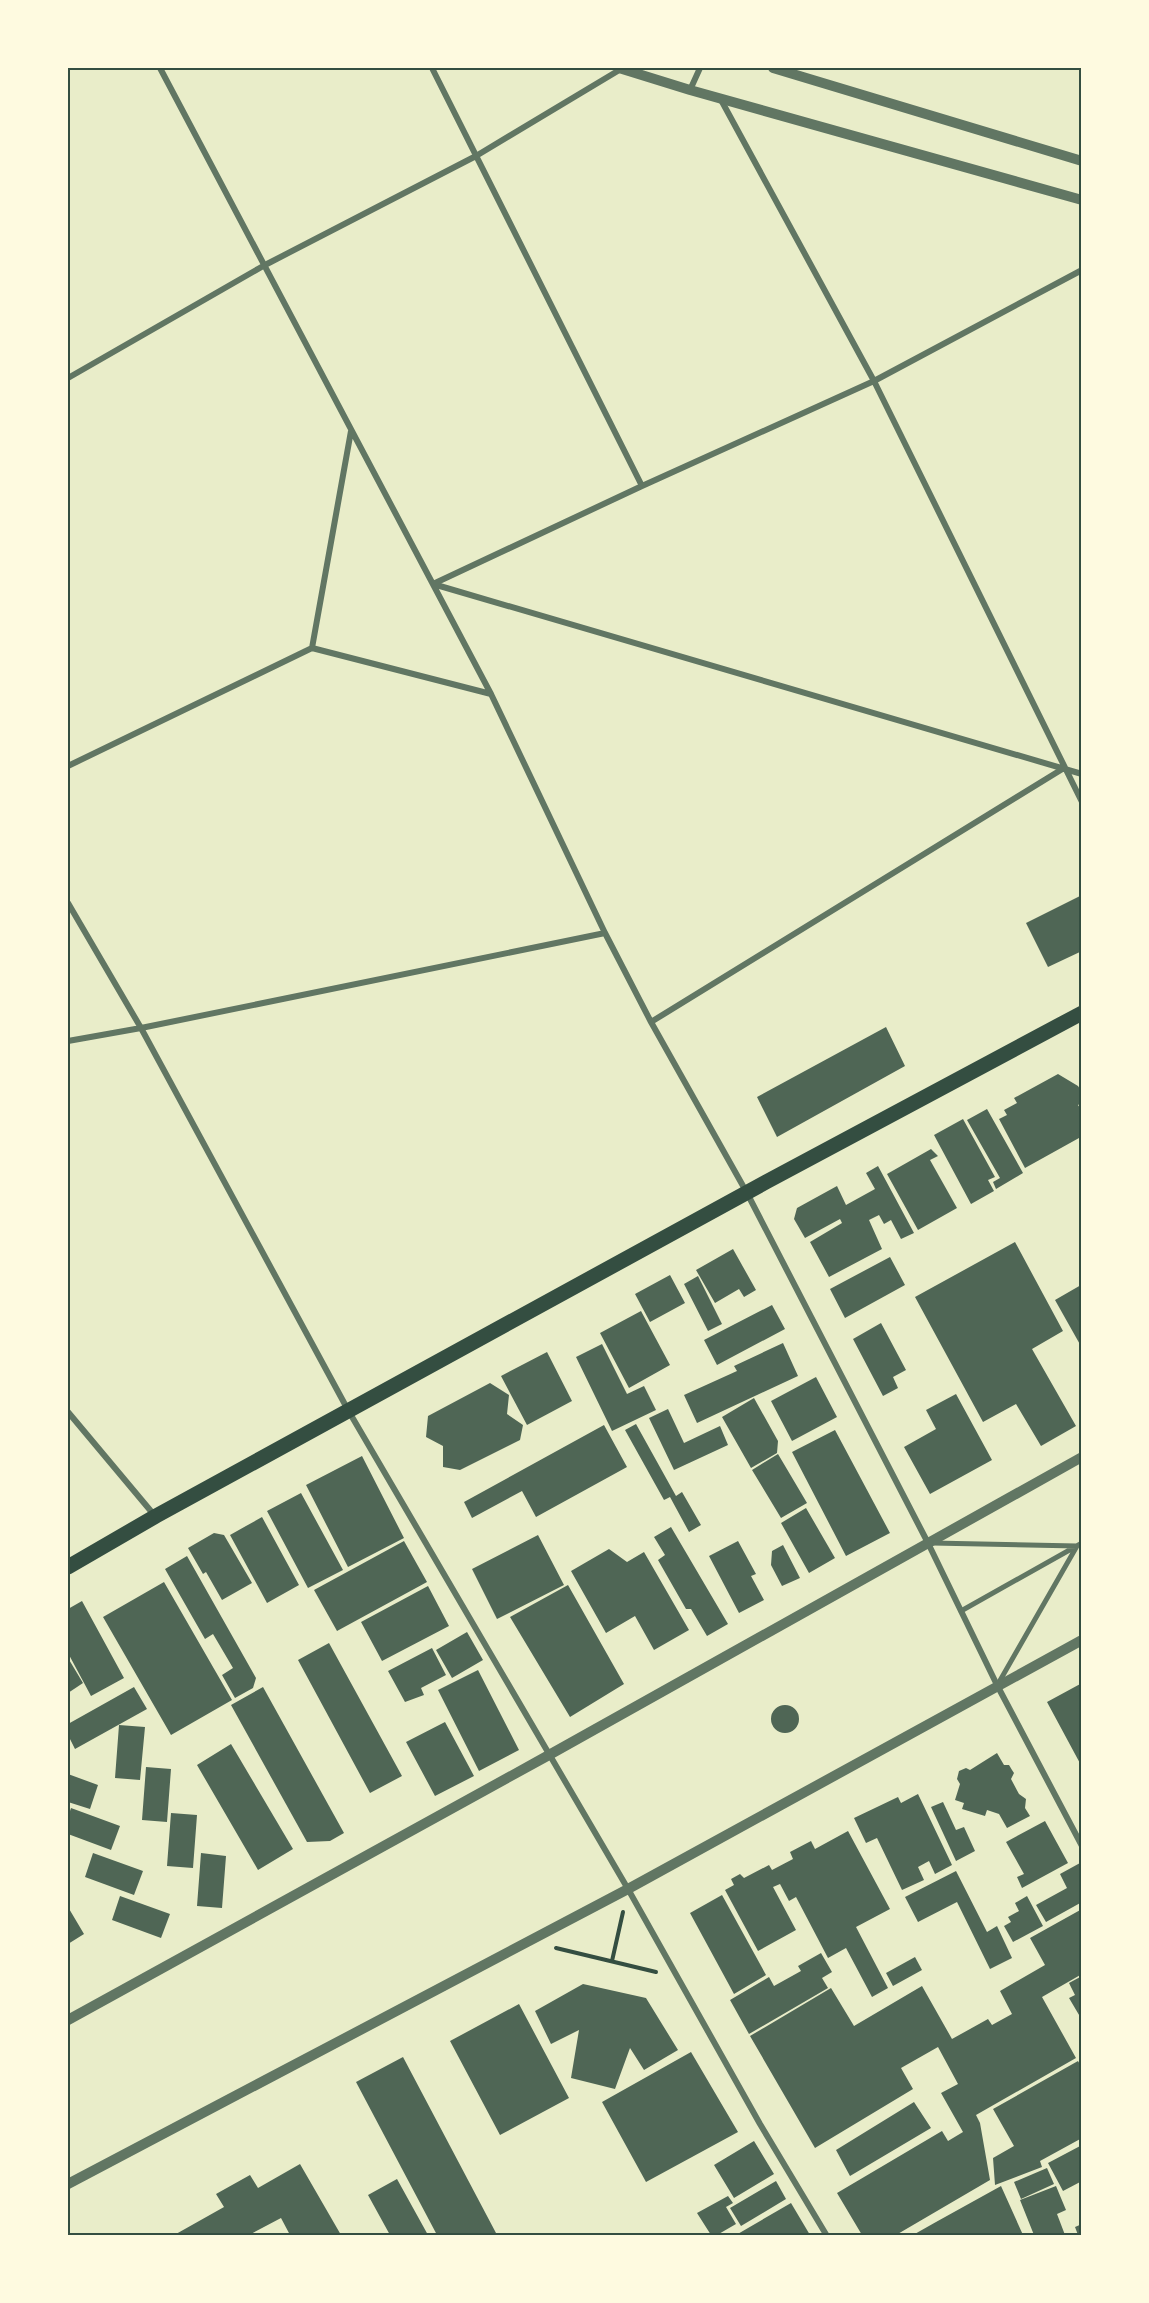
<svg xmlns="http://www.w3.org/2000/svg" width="1149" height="2303" viewBox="0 0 1149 2303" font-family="'Alegreya Sans',sans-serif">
<rect width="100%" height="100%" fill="#e9edc9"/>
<path fill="#4f6655" d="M1082,895V951L1048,967L1026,923Z
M886,1027L905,1066L777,1137L757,1097Z
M1058,1074L1078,1086L1082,1092V1103L1078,1105L1082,1111V1143L1079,1138L1025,1168L999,1119L1007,1115L1004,1110L1017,1103L1014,1098Z
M987,1109L1023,1173L996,1189L993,1182L1000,1178L967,1120Z
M963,1119L995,1177L988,1180L994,1191L971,1204L934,1135Z
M931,1149L938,1156L930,1160L957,1208L918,1230L887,1174Z
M878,1166L914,1233L901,1239L891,1220L884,1224L879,1215L869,1220L882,1249L829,1277L810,1242L842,1223L840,1219L805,1238L794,1219L797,1208L837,1186L846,1205L875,1189L866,1173Z
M1015,1242L1063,1331L1032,1349L1076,1426L1041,1446L1016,1404L983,1422L915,1297Z
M733,1249L756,1290L744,1297L739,1289L715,1303L696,1270Z
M890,1257L905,1285L845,1318L830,1289Z
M670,1275L685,1303L650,1322L635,1294Z
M698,1276L722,1324L708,1331L684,1284Z
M1081,1285L1082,1287V1348L1055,1300Z
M772,1305L785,1329L717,1365L704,1340Z
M641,1311L670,1365L629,1388L600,1333Z
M881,1323L906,1370L893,1377L898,1388L883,1396L853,1339Z
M783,1343L798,1376L697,1423L684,1395L737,1371L734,1366Z
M602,1344L627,1394L644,1386L656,1410L612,1431L576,1357Z
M547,1352L572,1401L527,1425L501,1376Z
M816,1377L837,1417L792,1441L771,1401Z
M490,1383L509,1395L507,1414L523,1425L520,1440L460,1470L443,1467V1446L426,1437L428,1416Z
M956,1394L992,1460L930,1494L904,1447L936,1429L926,1410Z
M754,1398L778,1441L777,1453L751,1468L722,1417Z
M668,1409L684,1443L720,1426L728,1445L674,1470L649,1418Z
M636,1424L676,1496L682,1492L701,1525L689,1532L670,1497L664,1500L625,1430Z
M604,1425L627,1467L536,1517L522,1491L472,1518L464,1502Z
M835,1430L890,1533L846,1556L792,1452Z
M778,1454L807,1503L781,1518L752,1470Z
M362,1456L404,1538L348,1567L306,1485Z
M301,1493L343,1570L308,1588L267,1511Z
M806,1508L835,1558L809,1573L781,1523Z
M262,1517L299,1585L267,1603L230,1535Z
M671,1527L728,1624L707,1636L691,1609H686L658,1560L665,1555L654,1537Z
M214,1533L224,1535L252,1583L222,1600L206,1572L203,1574L188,1548Z
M538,1535L564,1585L497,1619L472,1569Z
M404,1541L427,1582L337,1631L314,1590Z
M738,1541L756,1574L751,1576L764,1600L739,1613L709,1556Z
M783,1545L800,1578L782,1586L771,1565L772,1551Z
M609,1549L627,1562L644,1552L689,1630L654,1650L635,1616L606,1633L571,1571Z
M187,1556L256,1678L253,1688L235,1698L222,1675L233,1668L213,1634L205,1639L165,1569Z
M164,1582L232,1700L171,1735L103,1617Z
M568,1585L624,1684L570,1717L510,1617Z
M428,1586L449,1626L382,1661L361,1622Z
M82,1601L124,1678L91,1696L68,1653V1609Z
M467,1632L483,1660L452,1678L436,1650Z
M329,1643L402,1776L370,1793L298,1660Z
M432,1648L446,1675L421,1688L424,1695L405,1702L388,1671Z
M68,1658L83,1683L68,1693Z
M478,1670L519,1750L479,1771L438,1690Z
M1082,1683V1767L1047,1702Z
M134,1687L147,1709L75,1749L68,1735V1724Z
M263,1687L344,1833L330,1841L307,1842L231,1705Z
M771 1719a14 14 0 1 1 28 0a14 14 0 1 1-28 0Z
M445,1722L474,1776L435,1796L406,1742Z
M119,1725L145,1727L140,1780L115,1778Z
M231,1744L293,1849L258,1870L197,1765Z
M997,1753L1004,1765H1009L1012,1770L1014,1773L1011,1779L1019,1794L1026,1799L1025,1808L1030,1816L1007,1828L999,1814L987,1810L985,1816L962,1809L964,1803L955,1800L960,1784L957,1779L959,1771L966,1768L970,1770Z
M146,1767L171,1769L167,1822L142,1820Z
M68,1774L98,1785L90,1809L68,1802Z
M918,1794L952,1865L935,1874L929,1861L918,1867L924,1880L902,1890L877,1838L866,1843L854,1818L898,1797L901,1803Z
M943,1802L956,1830L964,1827L975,1851L956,1861L931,1807Z
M71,1808L120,1826L111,1850L68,1834V1817Z
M171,1813L197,1815L193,1868L167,1866Z
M1045,1821L1068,1863L1022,1888L1017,1877L1024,1874L1006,1842Z
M848,1831L890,1909L856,1927L888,1988L872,1997L846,1948L828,1958L796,1897L789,1901L780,1884L773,1887L796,1930L758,1951L725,1890L734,1885L731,1879L740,1874L744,1878L769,1865L772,1870L793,1859L790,1852L811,1841L815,1849Z
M93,1853L143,1871L134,1895L85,1877Z
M201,1853L226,1856L222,1908L197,1906Z
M1080,1863L1082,1902L1046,1922L1036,1905L1067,1888L1060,1874Z
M956,1871L987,1932L997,1926L1012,1958L990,1969L957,1902L918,1922L905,1897Z
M722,1895L766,1975L734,1994L690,1913Z
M120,1896L170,1914L161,1938L112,1920Z
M1027,1896L1043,1926L1013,1942L1004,1926L1011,1922L1008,1917L1019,1911L1015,1903Z
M68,1907L84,1934L68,1944Z
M1082,1909V1974L1042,1997L1076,2058L976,2115L980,2123L990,2180L896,2235H862L837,2193L942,2131L948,2141L963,2132L941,2093L958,2084L938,2047L901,2068L913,2089L815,2148L750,2036L831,1988L854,2026L922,1986L952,2039L988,2019L992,2025L1012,2014L1000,1991L1045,1965L1030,1938Z
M821,1953L832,1972L822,1978L828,1988L749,2034L730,2000L769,1977L774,1986L801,1971L798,1966Z
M915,1957L922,1970L893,1986L886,1973Z
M1082,1976V2020L1069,1998L1075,1995L1069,1983Z
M583,1984L646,1998L678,2050L644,2070L630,2048L615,2089L571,2078L579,2030L551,2044L535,2011Z
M519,2004L569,2098L500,2135L450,2041Z
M691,2052L738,2132L646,2182L602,2102Z
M403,2057L496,2233L491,2235H437L356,2082Z
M1078,2061L1082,2068V2138L1040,2161L1042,2167L995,2185L993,2158L1014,2146L993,2109Z
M914,2102L931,2128L850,2176L836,2150Z
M754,2141L774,2174L734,2198L714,2165Z
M1082,2145V2181L1063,2191L1048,2163Z
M300,2164L341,2235H290L281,2218L249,2235H177L176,2234L224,2207L216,2194L250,2175L258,2188Z
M1047,2168L1054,2184L1021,2199L1014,2182Z
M397,2179L428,2235H390L368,2195Z
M776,2181L786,2199L741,2226L730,2208Z
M1001,2186L1023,2235H913L936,2222Z
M1056,2186L1066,2210L1057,2214L1065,2235H1034L1020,2200Z
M728,2196L733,2203L726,2207L736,2224L717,2235H711L697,2213Z
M791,2203L810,2235H736Z
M1082,2224V2235H1078L1075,2227Z"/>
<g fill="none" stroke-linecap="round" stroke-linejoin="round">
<path stroke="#344e41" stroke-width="4" d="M556,1948L656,1972
M612,1961L623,1912"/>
<path stroke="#617663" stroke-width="5" d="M932,1543L1077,1546L998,1684
M961,1611L1082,1543"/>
<path stroke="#617663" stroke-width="6" d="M160,68L491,694L605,933L651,1022L747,1193L928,1543L997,1685L1082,1846
M432,68L642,486
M690,90L700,68
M720,98L874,381L1082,802
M68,378L265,265L476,156L621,69
M433,584L642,486L874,381L1082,270
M433,584L1082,774
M312,648L351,431
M68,766L312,648L491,694
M68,903L141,1028L348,1410L628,1889L760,2124L827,2236
M651,1022L1064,768
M68,1041L141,1028L605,933
M68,1412L155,1516"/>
<path stroke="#617663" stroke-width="10" d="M619,68L690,90L1082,200
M773,68L1082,161
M68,2020L549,1755L1082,1457
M68,2184L628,1889L1082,1640"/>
<path stroke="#344e41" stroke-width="15" d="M68,1567L156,1516L766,1182L1082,1013"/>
</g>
<rect width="1149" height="2303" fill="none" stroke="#fefae0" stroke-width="138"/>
<rect x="69" y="69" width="1011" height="2165" fill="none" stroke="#344e41" stroke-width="2"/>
</svg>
